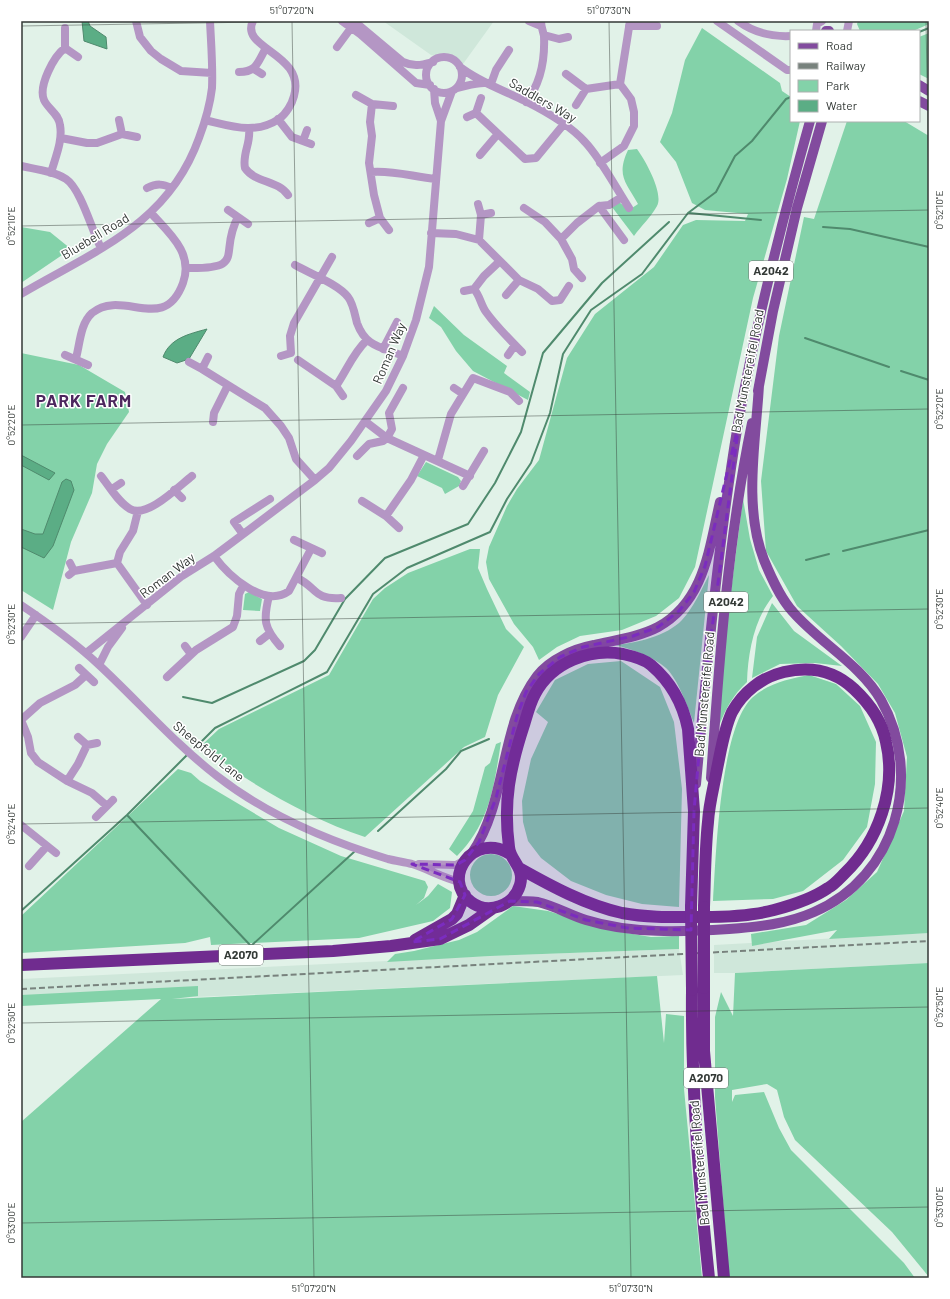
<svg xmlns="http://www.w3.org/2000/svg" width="950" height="1299" viewBox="0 0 950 1299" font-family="Barlow,sans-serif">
<rect width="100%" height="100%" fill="#e1f2e8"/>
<path fill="#cfe7da" d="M383,21H494L463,64L431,55Z
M929,933V963L735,973H714V945Z
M679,949L683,975L21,1005V979L490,956Z"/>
<path fill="#83d2a9" d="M858,21H929V24L913,31H860L857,24Z
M702,28L780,83L782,91L791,97V121H800L787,179L753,298L695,567L679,598L656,616L622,630L580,636L557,647L539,660L533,647L514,624L489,579L486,562L489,547L507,506L517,489L539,460L567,358L595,314L654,267L683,225L696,220L745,221L748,214L705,210L692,203L676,162L660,142L672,113L685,60Z
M929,33V79L919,74V37Z
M847,121H904L929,136V933L829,939L837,930L752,946L751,934L806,925L846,900L877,872L904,811L907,757L895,713L878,684L841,646L797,606L766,551L761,481L779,336L804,217L814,219Z
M637,149C645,160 664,193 657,206C651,217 641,226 634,236L612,207L619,202L629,210L638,204C626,182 616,176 628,150Z
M21,227L50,232L71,249L21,283Z
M434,306L464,335L507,366L504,373L530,392L528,400L473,371L456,351L441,327L429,318Z
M21,353L79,365L125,392L129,412L107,444L97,464L92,493L71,542L53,610L21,590Z
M426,462L458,477L461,481L459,486L445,494L442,488L417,476Z
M743,499L750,539L759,570L773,596C754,620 748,652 747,682C733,695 726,708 719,726L725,637Z
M470,549H480L478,568L487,589L506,629L524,647L498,695L485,737L464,747L365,837C320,822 276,798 236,772C224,764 214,753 203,744L219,729L329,675L373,599L385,588L408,573Z
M709,575L694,723C688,708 678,679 666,668C652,656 633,650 616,645C636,643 667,636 682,620C694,607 701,590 709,575Z
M249,592L262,599L260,611L243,610L245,594Z
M772,603L794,631L842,666L815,663L780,664L752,678L757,637Z
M621,661L660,687L674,722L682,789L679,907L642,904L606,895L571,881L541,858L528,841L523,822L522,801L531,759L548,722L536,712L555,680L588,664Z
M809,675L836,684L860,706L876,742L875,784L867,827L843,860L803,891L773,899L713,901C716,856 720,726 753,697C769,683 789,679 809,675Z
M501,742C494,786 490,823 457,856L449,849L473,811L485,767L490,763L496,744Z
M178,769L191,773L200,781L279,828L341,856L425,881L428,887L424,898L416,905L428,896L438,884L452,892L450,908L433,921L359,938L211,945L210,937L185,943L21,953V916Z
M470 875a21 21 0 1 1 42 0a21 21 0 1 1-42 0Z
M513,906L548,911L615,931L651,937L679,936V949L490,956L387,962L395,954L414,951L459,940L477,932Z
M929,963V1277L892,1232L795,1140L784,1117L777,1090L767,1084L732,1090V1102L735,1095L764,1092L779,1128L791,1150L904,1263L915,1278H729L715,1097V1017L721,992L733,1016L735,973Z
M657,976L664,1043L666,1014L684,1016V1089L702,1278H21V1122L161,999L21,1006V995L198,986V996L172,999Z"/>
<path fill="#5bad85" stroke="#4f8a6d" d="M82,21H88L90,26L106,37L107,49L84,41Z
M207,329L189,359L177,363L163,357C170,338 189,334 207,329Z
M21,455L55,473L49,480L21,465Z
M66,479L71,481L74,490L53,546L44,558L21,547V529L35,534H43L62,482Z"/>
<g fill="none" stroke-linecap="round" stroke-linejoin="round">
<path stroke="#4f8a6d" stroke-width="2" d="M919,32L929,28
M689,213L761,220
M823,227L850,229L929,247
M805,338L889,367
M901,371L929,380
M843,551L929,530
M806,560L829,554
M183,697L212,703L304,661L315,650L345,599L385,558L468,524L495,483L521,432L543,353L602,283L669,222
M200,743L215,728L327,672L373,594L407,568L490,532L507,499L531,463L550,413L563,354L591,310L642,274L688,213L716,192L735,156L752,141L786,99L791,97
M127,815L251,946L354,852
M378,831L446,769L461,751L489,739
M21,911L127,815L187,755"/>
<path stroke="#b496c4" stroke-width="8" d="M136,21L140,37L151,51L161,59L181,71L212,73
M342,21L360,34L416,83L430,85
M354,21L403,62C414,67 421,65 433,62
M529,21L541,26
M717,21L787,70H791
M738,21C753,32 772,37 791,36
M629,26H657
M65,28V48L78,57
M816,31L817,24L822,21
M847,31L849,21
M544,35L559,39L568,37
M337,47L351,28
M426 75a18 18 0 1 1 36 0a18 18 0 1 1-36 0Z
M460,67C479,82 503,90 525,101C545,111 570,125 585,142C601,159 616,188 629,208
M254,69L262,74
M239,72C257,72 257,63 266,48
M566,74L586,89L620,84
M491,84L496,70L509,50
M457,88C467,86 474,83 484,83
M434,89L435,103L441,121
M356,95L372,104L393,106
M526,102C541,83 545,59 544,36C543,31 541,27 541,21
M372,104L370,122L372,136L369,163L374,195L380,218L389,230
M576,105L586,89
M476,113L525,159L536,158L564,124
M467,117L476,113L481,98
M278,119L292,137L311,144
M119,120L122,134
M205,120C231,126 255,135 279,119C286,114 292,104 294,96C306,53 239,49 253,21
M249,129C251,143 242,154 245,168C255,183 278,180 288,195
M61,138L87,143H97L122,134L137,137
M303,141L307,130
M480,155L497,135
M600,163L624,146L634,126V112L631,99L620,84L630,21
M21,166C35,169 54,171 66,179C81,189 92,231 101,248
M371,172C393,170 414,177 436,179
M51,173C55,158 63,141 60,125C59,114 48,109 44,100C38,86 54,56 65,48
M147,188C157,183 163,184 172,188
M478,204L481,215L479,240
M599,206L624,240
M524,208L545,222L561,239L572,259L574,269L582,278
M228,210L248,224
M481,215L491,213
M369,223L380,218
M431,233L456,234L479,240L519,280L538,289L552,301L560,300L569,286
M561,239L577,223L599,206L609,205L622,197
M295,265C309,273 338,284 348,297C353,303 355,315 357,323C366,348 383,347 403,356
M187,268C248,269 218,254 238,217
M474,289C480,296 481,305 486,312C496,326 509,339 522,352
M464,291L474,289L484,276L500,261
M21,294C94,251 168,225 199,138C205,122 210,105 212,88C213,66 211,43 210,21
M506,295L519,280
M383,349L397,322
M65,355L88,365
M508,355L515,345
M281,356L291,353L290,336L294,323L332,257
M76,358C80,344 80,324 92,313C123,288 164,335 183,283C194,253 169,233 151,213
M298,360L336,386L343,396
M189,362L202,369L208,357
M202,369L265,408L281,426L289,438L296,459L315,480
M336,386C347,370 353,353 367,340
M454,388L463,394
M213,422L214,413L228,385
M366,422L387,438L470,476
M357,456L369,444L383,441L387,438L392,429L389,413L403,388
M438,460L451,414L473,378L510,392L519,401
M101,476C109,486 118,502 130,509C147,519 179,486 192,476
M463,486L484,451
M112,489L121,483
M174,490L182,498
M362,501L386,516L399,528
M138,511L133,531L120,552L117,563L147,605
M386,516L411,480L424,455
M242,533L234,522L270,499
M294,540L322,553
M214,556C228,575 264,609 289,591L311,549
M74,571L117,563
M69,575L74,571L70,563
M297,578C317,587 313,600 341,598
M269,596C263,620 264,628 280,646
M21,605C48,623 74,642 98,664C138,701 174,743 217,776C267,815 328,841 388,859C396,861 404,862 412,864C428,869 443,878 460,882
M21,637L36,615
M260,641L269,634
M185,646L191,654
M86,653L182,576L214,556L315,480L329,468L351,441L386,391L403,356L416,320L429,267L441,121L452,91
M99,665L108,647L122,628
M79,668L94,682
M167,677L196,650L233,627L237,616L239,594L243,586
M21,720L28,737L31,753L38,762L67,781L92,793L107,806
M21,720L40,703L75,685L86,675
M78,737L87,745
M67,781L78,764L87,745L97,743
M96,817L113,800
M21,825L56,853
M419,864L456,865L465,860
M29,866L47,846"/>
<path stroke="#824b9e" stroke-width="10" d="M826,31H829
M919,85L929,91
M919,101L929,106
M758,391L773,311L797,208L822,121
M711,778C719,661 728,538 752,423
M696,784C707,664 718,544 738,424C756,322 782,221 810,121
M472,853C508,800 499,726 537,676C550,659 574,649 594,645C615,640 639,637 658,627C705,601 709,548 720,502
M510,901C519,901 529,901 538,902C555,906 570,915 586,920C631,934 682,932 729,929C758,927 787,924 814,912C896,877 924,776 881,700C860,664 820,643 793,612C780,598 771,577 764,560C743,507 756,440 759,385"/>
<path stroke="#702c8f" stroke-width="12" d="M510,854C474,831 440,878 471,902C488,915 514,906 520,885C525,867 510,861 509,847C503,801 510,768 524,725C527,715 530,703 535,694C552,662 590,648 623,654C632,656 644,659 651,665C671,682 683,704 688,729L694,811L691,907
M519,868C551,886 586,905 622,913C649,918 676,917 703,917C726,917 752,916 774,910C793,905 812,899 828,888C834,885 840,878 845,873C878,841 897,789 886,742C882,721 869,703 854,689C834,670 810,666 784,672C762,677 743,692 732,712C724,729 721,750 717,769C714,786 709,804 708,822C705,850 705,879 704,907
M415,940L452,919L457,914L465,895
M21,965L333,951L391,946L440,939L469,925L493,908
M704,988V1051L724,1278
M692,990C691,1086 699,1182 709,1278"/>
<path stroke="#78827d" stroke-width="2" stroke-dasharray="6 3" stroke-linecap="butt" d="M21,989L929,941"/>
<path stroke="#702c8f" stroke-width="12" d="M691,907L692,990
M704,988V907"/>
</g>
<path fill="#7b2cbf" fill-opacity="0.2" stroke="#7b2cbf" stroke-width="3" stroke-dasharray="8 5" stroke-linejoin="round" d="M739,423L706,675L694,811L691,930L627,928L586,920L537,902L510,901L440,939L412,942L452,919L465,895L460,882L412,864L456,865L465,860L479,842L496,798L517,716L526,692L539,674L560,657L583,647L633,636L658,627L679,611L694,592L705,566Z"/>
<path fill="none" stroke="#333936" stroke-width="1" stroke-opacity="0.45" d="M292,21L314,1278M609,21L631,1278M926,21L929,193M21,26L316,21M21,226L929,210M21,425L929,409M21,624L929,609M21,824L929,808M21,1023L929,1007M21,1223L929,1207"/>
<g text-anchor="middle" stroke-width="3" stroke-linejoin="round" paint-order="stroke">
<g fill="#fff" stroke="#707472" stroke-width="1">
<rect x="749" y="261" width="44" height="20" rx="3"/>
<rect x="704" y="592" width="44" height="20" rx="3"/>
<rect x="219" y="945" width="44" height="20" rx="3"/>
<rect x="684" y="1068" width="44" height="20" rx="3"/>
</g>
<g font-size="12" font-weight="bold" fill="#333936">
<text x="771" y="275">A2042</text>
<text x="726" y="606">A2042</text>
<text x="241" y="959">A2070</text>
<text x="706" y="1082">A2070</text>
</g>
<g font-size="13" fill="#333936" stroke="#fff">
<text transform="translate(543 100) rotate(30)" y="5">Saddlers Way</text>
<text transform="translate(95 236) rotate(-31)" y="5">Bluebell Road</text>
<text transform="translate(389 353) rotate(-67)" y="5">Roman Way</text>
<text transform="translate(747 371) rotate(-79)" y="5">Bad Munstereifel Road</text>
<text transform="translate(167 575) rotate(-37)" y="5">Roman Way</text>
<text transform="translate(704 694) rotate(-85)" y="5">Bad Munstereifel Road</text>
<text transform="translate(209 751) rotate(39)" y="5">Sheepfold Lane</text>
<text transform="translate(699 1163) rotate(-95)" y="5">Bad Munstereifel Road</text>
</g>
<g font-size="17" font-weight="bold" letter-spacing="1" fill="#4c275e" stroke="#fff">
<text x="84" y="407">PARK FARM</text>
</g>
</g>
<rect width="950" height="1299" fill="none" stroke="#ffffff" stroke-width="44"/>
<rect x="790" y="30" width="130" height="92" fill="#ffffff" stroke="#adb0af"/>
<rect x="798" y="43" width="20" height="6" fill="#824b9e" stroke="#adb0af"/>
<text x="826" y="50" font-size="12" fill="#333936">Road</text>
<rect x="798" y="63" width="20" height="6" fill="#78827d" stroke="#adb0af"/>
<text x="826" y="70" font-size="12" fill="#333936">Railway</text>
<rect x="798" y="80" width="20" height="12" fill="#83d2a9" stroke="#adb0af"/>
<text x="826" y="90" font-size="12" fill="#333936">Park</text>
<rect x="798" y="100" width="20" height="12" fill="#5bad85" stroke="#adb0af"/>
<text x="826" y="110" font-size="12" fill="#333936">Water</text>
<rect x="22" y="22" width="906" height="1255" fill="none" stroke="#333936" stroke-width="1.5"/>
<g font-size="10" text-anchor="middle" fill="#333936">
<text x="292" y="14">51°07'20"N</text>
<text x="609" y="14">51°07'30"N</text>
<text transform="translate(939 210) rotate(-90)" y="4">0°52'10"E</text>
<text transform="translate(11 226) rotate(-90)" y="4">0°52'10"E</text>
<text transform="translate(939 409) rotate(-90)" y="4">0°52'20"E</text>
<text transform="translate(11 425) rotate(-90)" y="4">0°52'20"E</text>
<text transform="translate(939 609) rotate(-90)" y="4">0°52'30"E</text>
<text transform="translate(11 624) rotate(-90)" y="4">0°52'30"E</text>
<text transform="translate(939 808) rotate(-90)" y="4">0°52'40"E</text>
<text transform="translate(11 824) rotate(-90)" y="4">0°52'40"E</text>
<text transform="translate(939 1007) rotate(-90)" y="4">0°52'50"E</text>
<text transform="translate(11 1023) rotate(-90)" y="4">0°52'50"E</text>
<text transform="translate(939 1207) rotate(-90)" y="4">0°53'00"E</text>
<text transform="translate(11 1223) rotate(-90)" y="4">0°53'00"E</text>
<text x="314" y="1292">51°07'20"N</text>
<text x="631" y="1292">51°07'30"N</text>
</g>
</svg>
